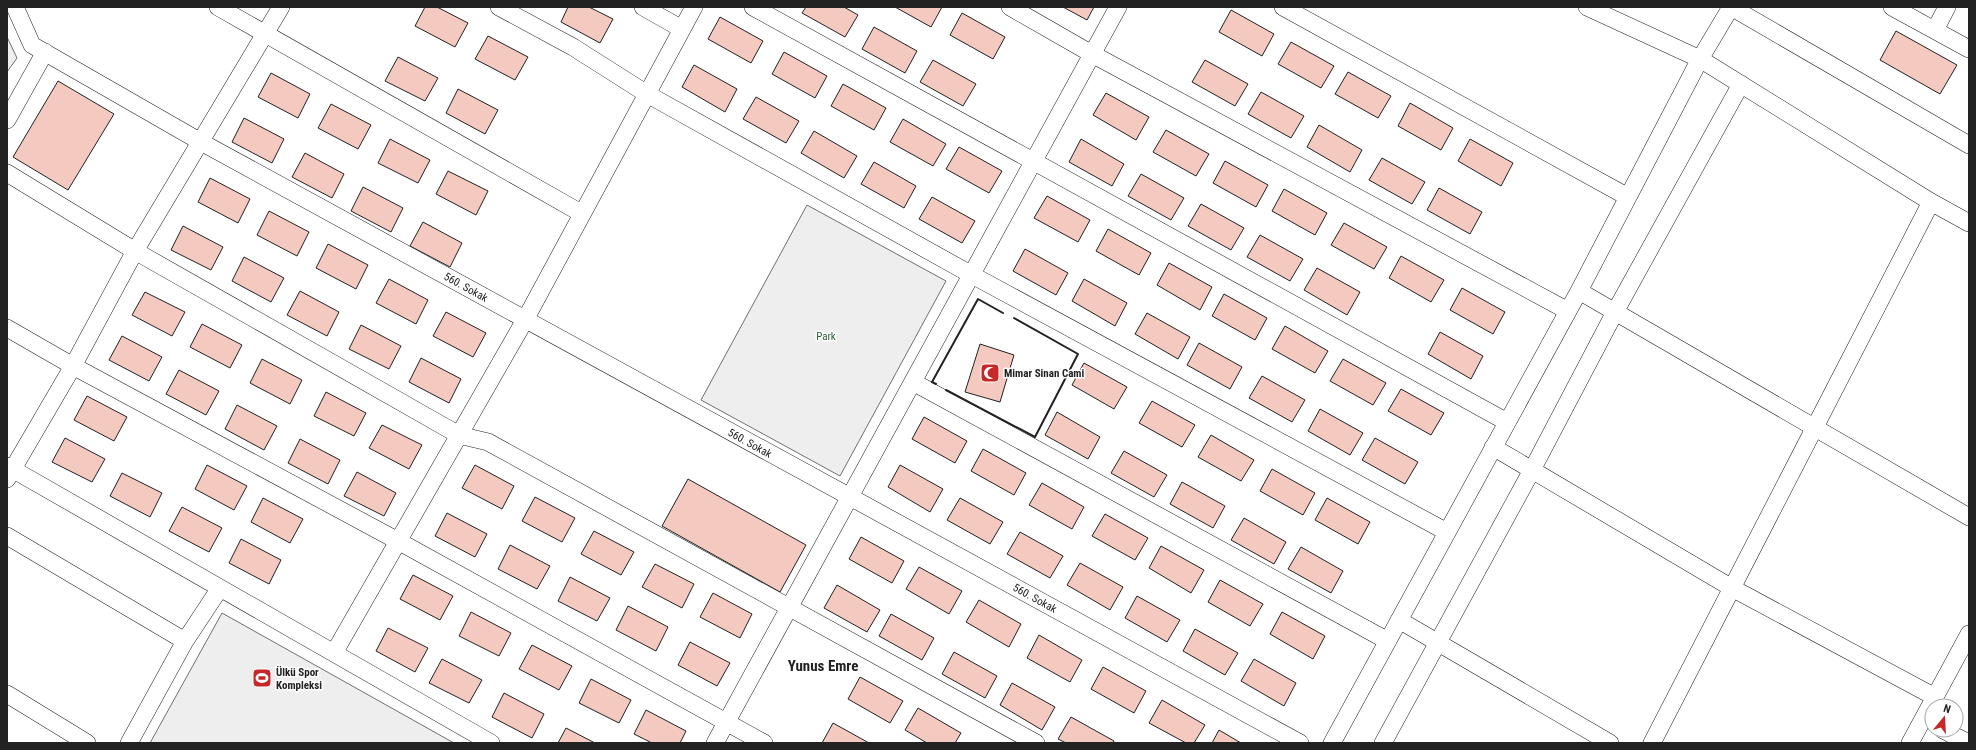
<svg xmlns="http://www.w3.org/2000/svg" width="1976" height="750" viewBox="0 0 1976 750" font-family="'Roboto Condensed',sans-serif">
<rect width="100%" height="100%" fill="#fff"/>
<path fill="#eee" stroke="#6f6f6f" d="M7,37L17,58L7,72Z
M807,205L946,281L840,476L701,400Z
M222,613L454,743H150Z"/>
<path fill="#f3c9c0" stroke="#222" d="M425,7H437L468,23L455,47L415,26Z
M568,7H589L613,19L600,43L561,22Z
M806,7H844L858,15L845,37L802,13Z
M895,7H942L931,27Z
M1063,7H1094L1087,20Z
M1231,10L1274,34L1262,56L1219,32Z
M962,13L1005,37L993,59L950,35Z
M720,17L763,41L751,63L708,39Z
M874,27L917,51L905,73L862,49Z
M1896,31L1957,65L1940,94L1880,60Z
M488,36L528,57L515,80L475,59Z
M1291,42L1334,66L1321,88L1278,64Z
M784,52L827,76L815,98L772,74Z
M398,57L438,78L425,101L385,81Z
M933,60L976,84L963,106L920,82Z
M1205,60L1248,84L1235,106L1192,82Z
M694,65L737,89L725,112L682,87Z
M1348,72L1391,96L1378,118L1335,94Z
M271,73L310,94L298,118L258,97Z
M58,81L114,114L68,190L13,157Z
M843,84L886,108L874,130L831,106Z
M458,89L498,110L485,134L446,113Z
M1261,92L1304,116L1291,138L1248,114Z
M1106,93L1149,117L1136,140L1093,115Z
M756,97L799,121L786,143L743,119Z
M1410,103L1453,128L1441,150L1398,126Z
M331,104L371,125L358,149L318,128Z
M244,118L284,139L272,163L232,142Z
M903,119L946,144L933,166L890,142Z
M1319,125L1362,150L1350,172L1307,147Z
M1166,130L1209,154L1196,176L1153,152Z
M814,131L857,156L844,178L801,153Z
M390,139L430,160L418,183L378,163Z
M1081,139L1124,164L1112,186L1069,162Z
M1470,139L1513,163L1501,186L1458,161Z
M959,147L1002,171L989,193L946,169Z
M305,153L344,174L332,198L292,177Z
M1382,158L1425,182L1412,204L1369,180Z
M1225,161L1268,185L1256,207L1213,183Z
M874,162L916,186L904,208L861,184Z
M448,171L488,191L476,215L436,194Z
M1141,174L1184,198L1171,220L1128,196Z
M210,178L250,199L238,223L198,202Z
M363,187L403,208L391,232L351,211Z
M1439,188L1482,212L1470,234L1427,210Z
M1284,189L1327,213L1315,235L1272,211Z
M1047,196L1090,220L1078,242L1034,218Z
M932,197L975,221L962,243L919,219Z
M1201,204L1244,228L1231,250L1188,226Z
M269,211L309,232L297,256L257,235Z
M423,222L462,243L450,267L410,246Z
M1344,223L1387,247L1374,269L1331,245Z
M183,226L223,247L211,270L171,250Z
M1108,229L1151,253L1139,275L1096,251Z
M1260,235L1303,259L1290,281L1247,257Z
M328,244L368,265L356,289L316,268Z
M1025,249L1068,273L1056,295L1013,271Z
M1401,256L1444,280L1431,302L1389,278Z
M244,257L284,278L271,302L232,281Z
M1169,263L1212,287L1200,310L1157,285Z
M1317,268L1360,292L1347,315L1304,290Z
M389,279L428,300L416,324L376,303Z
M1084,279L1127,303L1115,326L1072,301Z
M1462,288L1505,312L1493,334L1450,310Z
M300,291L339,312L327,336L287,315Z
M145,292L185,312L172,336L132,315Z
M1224,294L1267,318L1255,340L1212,316Z
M446,312L486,333L473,357L433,336Z
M1147,313L1190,337L1178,359L1135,334Z
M202,324L242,345L230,368L190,347Z
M361,325L401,346L389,369L349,349Z
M1285,326L1328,351L1315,373L1272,349Z
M1440,332L1483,356L1471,379L1428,354Z
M122,336L162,357L149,381L109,360Z
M1199,343L1242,367L1230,389L1187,365Z
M980,344L1014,355L1000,402L965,392Z
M421,358L461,379L449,403L409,382Z
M262,359L302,380L290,404L250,383Z
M1343,359L1386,383L1373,405L1330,381Z
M1084,363L1127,387L1114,409L1072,385Z
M179,370L219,391L206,415L166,394Z
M1262,376L1305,400L1292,422L1249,398Z
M1401,389L1444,413L1431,435L1388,411Z
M326,392L366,413L354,436L314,416Z
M87,396L127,417L114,441L74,420Z
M1152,401L1195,425L1182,447L1139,423Z
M237,405L277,426L264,450L225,429Z
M1320,409L1363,433L1350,455L1308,431Z
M1057,412L1100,437L1088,459L1045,435Z
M924,417L967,441L955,463L912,439Z
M382,425L422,445L409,469L369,448Z
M1211,435L1254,460L1241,481L1198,457Z
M65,438L105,459L92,482L52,462Z
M1375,438L1418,462L1405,484L1362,460Z
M300,439L340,460L328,484L288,463Z
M983,449L1026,473L1014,495L971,471Z
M1124,451L1167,475L1154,497L1111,473Z
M207,465L247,486L234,510L195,489Z
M475,465L514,486L502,509L462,488Z
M900,465L943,489L930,512L888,487Z
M1272,469L1315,493L1303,515L1260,491Z
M357,472L396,493L384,516L344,496Z
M122,473L162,493L150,517L110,496Z
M688,479L806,545L780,592L662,526Z
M1182,482L1225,506L1213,528L1170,504Z
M1042,483L1084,507L1072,529L1029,505Z
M535,497L575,518L562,542L522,521Z
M263,498L303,519L290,543L251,522Z
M960,498L1003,522L990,544L947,520Z
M1327,498L1370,522L1358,544L1315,520Z
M182,507L222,528L209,552L169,531Z
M447,513L487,534L475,557L435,536Z
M1105,514L1148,538L1135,560L1092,536Z
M1244,518L1286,542L1274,564L1231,540Z
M594,531L634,552L621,575L581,554Z
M1020,532L1063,556L1050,578L1007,554Z
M861,537L904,561L892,583L849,559Z
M241,539L281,560L269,584L229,563Z
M510,545L550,566L537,589L498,569Z
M1161,546L1204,570L1191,593L1149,568Z
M1301,547L1343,571L1331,593L1288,569Z
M1080,563L1123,587L1110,610L1067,585Z
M655,564L694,584L682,608L642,587Z
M919,567L962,591L949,614L906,589Z
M413,575L453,596L440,620L400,599Z
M570,577L610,598L597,621L558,601Z
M1220,580L1263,604L1250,626L1208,602Z
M837,585L880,610L867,632L824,608Z
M713,593L752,614L740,638L700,617Z
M1137,596L1180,620L1167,642L1125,618Z
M979,600L1021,624L1009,647L966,622Z
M628,606L668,627L656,651L616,630Z
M471,612L511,633L499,656L459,636Z
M1282,612L1325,636L1313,659L1270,634Z
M891,614L934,638L922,660L879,636Z
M388,628L428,648L415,672L376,651Z
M1195,629L1238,653L1225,675L1183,651Z
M1039,635L1082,660L1070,682L1027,658Z
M690,642L730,663L717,686L678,665Z
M532,645L572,666L559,690L519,669Z
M954,652L997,676L985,698L942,674Z
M442,659L482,680L469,703L429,683Z
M1254,659L1296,683L1284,706L1241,681Z
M1103,667L1146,691L1134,713L1091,689Z
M860,677L903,701L890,723L848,699Z
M591,679L631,700L619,723L579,703Z
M1012,683L1055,707L1042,730L1000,705Z
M504,693L544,714L532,738L492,717Z
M1162,700L1205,725L1194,743H1186L1149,723Z
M918,708L961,733L955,743H927L905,730Z
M646,710L686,731L680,743H652L634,734Z
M1071,717L1114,741L1113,743H1066L1058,739Z
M833,723L869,743H822Z
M566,728L595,743H558Z
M1219,730L1241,743H1212Z"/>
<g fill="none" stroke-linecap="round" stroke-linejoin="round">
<g stroke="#222" stroke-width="18">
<path id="minor" d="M15,7L32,45L201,142L1300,743
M218,7L581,213
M499,7L573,47L647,94L972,275L1447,532
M643,7L682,29
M753,7L1507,422
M1010,7L1092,54L1568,311
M1283,7L1628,197
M1587,7L1700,59L1931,202L1969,223
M1731,7L1969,145
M1892,7L1969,49
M1935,30L1947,7
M7,120L45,52
M7,173L135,251L459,435L488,442L1036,743
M1579,291L1969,517
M7,328L73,366L398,541L764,743
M913,382L1388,641
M1493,447L1732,588L1935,697
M7,466L491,743
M7,479L73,366L135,251L281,7
M7,536L185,641
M1399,620L1610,743
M334,653L525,320L694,7
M7,694L87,743
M1943,730L1969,743
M129,743L185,641L220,588
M715,743L1118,7
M1332,743L1579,291L1700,59L1731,7
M1383,743L1532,470L1615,312L1741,84
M1652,743L1931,202
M1910,743L1969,634"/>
</g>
<use href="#minor" stroke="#fff" stroke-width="17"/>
<path stroke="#222" stroke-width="2" d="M936,384L932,382L978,299L1003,313
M946,390L1035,437L1078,354L1014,318"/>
</g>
<defs>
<g id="mosque-square" transform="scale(1)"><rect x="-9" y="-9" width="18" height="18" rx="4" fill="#c62828" stroke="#fff"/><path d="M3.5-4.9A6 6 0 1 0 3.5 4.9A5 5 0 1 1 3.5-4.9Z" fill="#fff"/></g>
<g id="stadium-square" transform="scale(1)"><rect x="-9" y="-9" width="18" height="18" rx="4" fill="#c62828" stroke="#fff"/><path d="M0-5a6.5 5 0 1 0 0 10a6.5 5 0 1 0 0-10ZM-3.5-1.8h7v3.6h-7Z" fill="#fff"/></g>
</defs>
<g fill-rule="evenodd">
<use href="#mosque-square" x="990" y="373"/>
<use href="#stadium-square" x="262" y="678"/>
</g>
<g text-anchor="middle" stroke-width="3" stroke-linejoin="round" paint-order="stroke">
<g font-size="11" fill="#222" stroke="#fff">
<text transform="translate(466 287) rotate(29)" y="4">560. Sokak</text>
<text transform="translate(750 443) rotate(29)" y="4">560. Sokak</text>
<text transform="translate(1035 598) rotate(29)" y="4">560. Sokak</text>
</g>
<g font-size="11" fill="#2f5e38" stroke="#fff">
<text x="826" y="340">Park</text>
</g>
<g font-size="11" font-weight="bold" fill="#222" stroke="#fff" text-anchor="start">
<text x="1004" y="377">Mimar Sinan Cami</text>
<text x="276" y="676">Ülkü Spor<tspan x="276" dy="13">Kompleksi</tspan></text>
</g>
<g font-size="15" font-weight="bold" fill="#222" stroke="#fff">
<text x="823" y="671">Yunus Emre</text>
</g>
</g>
<rect width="1976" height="750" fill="none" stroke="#222222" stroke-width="16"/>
<g transform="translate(1944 718) rotate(18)"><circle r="19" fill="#ffffff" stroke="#a7a7a7"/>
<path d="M0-3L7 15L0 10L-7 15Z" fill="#c62828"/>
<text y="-6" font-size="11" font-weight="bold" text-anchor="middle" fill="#222222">N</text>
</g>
</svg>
